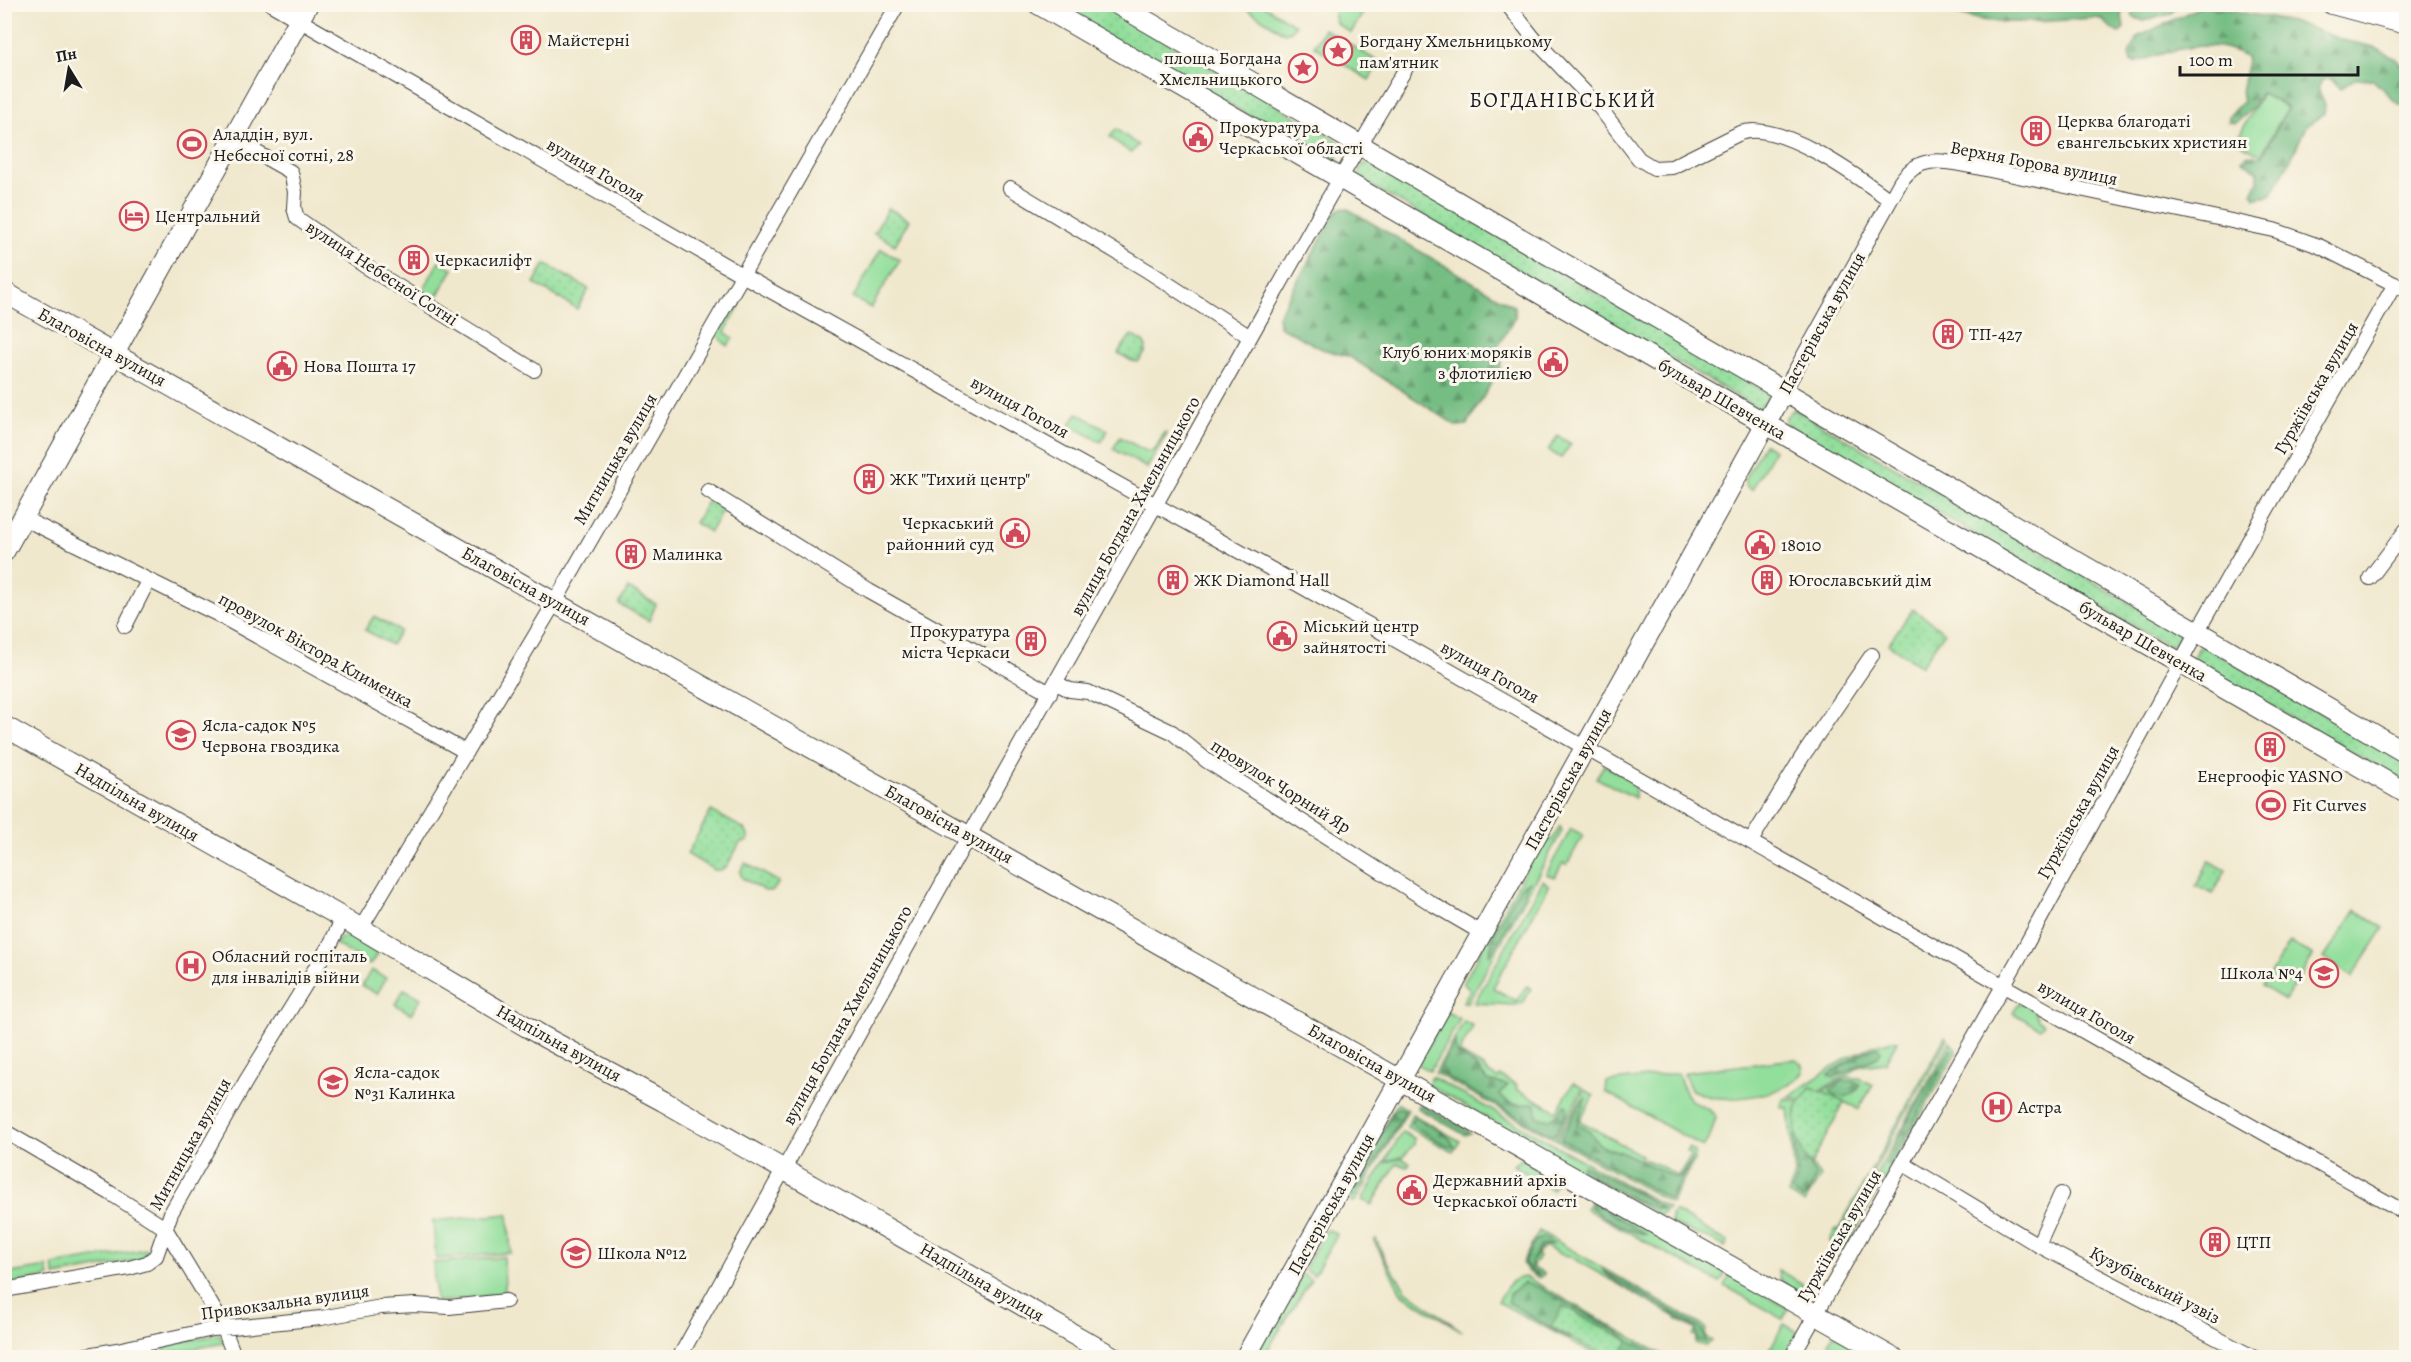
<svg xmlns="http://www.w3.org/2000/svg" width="2411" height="1362" viewBox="0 0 2411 1362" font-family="Alegreya,serif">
<defs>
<pattern id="forest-firs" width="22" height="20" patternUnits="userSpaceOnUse" patternTransform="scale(1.5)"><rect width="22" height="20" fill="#75bd83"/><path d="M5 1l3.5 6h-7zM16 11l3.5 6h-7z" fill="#5f996a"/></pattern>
<pattern id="park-dots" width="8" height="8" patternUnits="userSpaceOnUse" patternTransform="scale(1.5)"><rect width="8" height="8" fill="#92de9b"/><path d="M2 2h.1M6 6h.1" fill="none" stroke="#7dbe85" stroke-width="1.8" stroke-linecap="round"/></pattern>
</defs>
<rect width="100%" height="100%" fill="#fbf7ec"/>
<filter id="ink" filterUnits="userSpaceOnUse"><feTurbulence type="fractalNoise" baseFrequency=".0167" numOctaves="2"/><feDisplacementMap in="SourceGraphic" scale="12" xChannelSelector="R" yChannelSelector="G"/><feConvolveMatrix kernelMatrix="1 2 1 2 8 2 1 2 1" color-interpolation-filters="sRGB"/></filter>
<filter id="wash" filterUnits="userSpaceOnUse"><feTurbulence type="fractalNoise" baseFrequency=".008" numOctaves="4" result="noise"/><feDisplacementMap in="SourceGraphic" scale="24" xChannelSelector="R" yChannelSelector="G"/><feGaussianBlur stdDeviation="1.35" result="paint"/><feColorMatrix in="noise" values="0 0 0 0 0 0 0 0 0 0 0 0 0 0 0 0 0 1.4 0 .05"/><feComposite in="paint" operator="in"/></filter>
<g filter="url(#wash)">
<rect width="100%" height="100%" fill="#f0e8cd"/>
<path fill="#92de9b" stroke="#577d5c" stroke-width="1.5" d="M1240,5H1263L1295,25L1290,32L1287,31L1285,33Z
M1333,5V4L1368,5L1351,33L1336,23Z
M1324,29L1379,62L1369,80L1314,46Z
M2262,94L2287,108L2261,155L2236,141Z
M1116,129L1138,145L1131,153L1110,137Z
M881,249L900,260L871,308L853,298Z
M439,261L453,269L434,301L421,294Z
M735,300L741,303L725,332L733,338L728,346L720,339L717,331Z
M1077,413L1108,430L1101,442L1070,425Z
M1165,432L1167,433L1147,468L1113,449L1120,437L1148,452L1154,451Z
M1558,436L1571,444L1561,458L1548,450Z
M1764,444L1774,450L1752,490L1747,487L1744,480Z
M1604,765L1635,782V798L1596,778Z
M1560,826L1562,831L1468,1003L1463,1002L1470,990L1463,983L1541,843L1553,839Z
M1571,829L1583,835L1567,865L1563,863L1555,877L1546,874Z
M1543,880L1549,886L1493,988L1516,1001L1527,986L1531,989L1523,1003L1515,1005L1474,1003Z
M2356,910L2384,928L2352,977L2324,958Z
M350,936L379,951L370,965L335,944L341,937Z
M2290,942L2313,956L2285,1000L2262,986Z
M371,970L386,978L377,994L362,986Z
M404,989L421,998L411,1014L395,1004Z
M2019,1002L2035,1010L2038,1020L2044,1023L2040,1029L2013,1013Z
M1447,1012L1460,1019L1430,1071L1418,1065Z
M1464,1021L1473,1026L1459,1053L1485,1068L1484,1070L1498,1079L1500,1076L1517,1085L1516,1089L1557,1111L1573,1083L1583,1088L1555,1139L1435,1073Z
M1945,1037L1947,1039L1834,1242H1829L1836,1229L1838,1230Z
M1892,1040L1897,1041L1885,1063L1861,1066L1820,1091L1811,1087L1802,1101L1789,1096C1822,1075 1854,1049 1892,1040Z
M1950,1042L1955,1048L1956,1053L1846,1247L1841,1248L1837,1245Z
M1795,1059L1802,1065L1803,1072C1789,1093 1743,1100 1719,1098C1709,1098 1700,1093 1691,1090L1684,1074L1687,1072Z
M1678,1073C1682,1082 1682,1092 1691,1100C1699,1107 1710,1107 1716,1117L1710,1137L1703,1147L1606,1092L1607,1082Z
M1432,1077L1668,1208L1660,1216L1428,1085Z
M1847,1077L1859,1078L1873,1085L1859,1109L1822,1092Z
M1585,1090L1594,1095L1580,1121L1641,1155L1640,1158L1657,1164L1678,1176L1691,1155L1686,1152L1688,1148L1695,1152V1159L1671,1203L1557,1140Z
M1786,1098L1801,1103L1796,1109L1811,1165L1821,1176L1804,1203L1788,1194L1795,1175L1788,1108H1781L1782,1101Z
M1397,1103L1408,1110L1356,1201L1353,1202L1345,1196Z
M1412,1114L1460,1141L1453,1152L1407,1127Z
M1402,1132L1414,1138V1144L1404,1156L1385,1162Z
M1401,1158L1410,1163L1407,1167L1397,1163L1372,1205L1362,1200L1384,1163Z
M1523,1158L1559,1178L1552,1190L1513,1165Z
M1593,1197L1726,1273L1720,1283L1586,1209Z
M1674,1211L1728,1242L1725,1247C1706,1236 1690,1233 1671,1223V1216Z
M508,1214L511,1253L436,1259L433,1221Z
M1329,1230L1337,1235L1314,1275L1304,1270L1325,1231Z
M1539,1231L1706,1328L1705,1337L1712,1341L1705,1346L1695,1343L1696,1337L1693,1335L1696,1330L1676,1319V1317L1567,1255L1566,1257L1545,1246L1537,1255L1539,1257L1532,1267L1544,1274L1539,1278L1527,1271L1522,1263Z
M1376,1239L1385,1259L1406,1290L1462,1331L1402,1294L1374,1241Z
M147,1249V1253L139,1260L55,1276L53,1265Z
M504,1257L505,1294L436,1302L433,1263Z
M47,1267L49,1277L5,1285V1274Z
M1778,1270L1803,1284L1797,1294L1779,1278Z
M1301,1274L1311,1279L1263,1357L1254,1358Z
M1730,1275L1788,1308L1783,1319L1725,1286Z
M1526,1277L1659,1353L1665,1357H1600L1498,1302C1505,1289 1510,1278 1526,1277Z
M1784,1324L1798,1332L1784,1357L1765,1358Z
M219,1334L225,1343L163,1354L166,1345Z
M1834,1334L1876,1357H1852L1828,1343Z"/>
<path fill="url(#forest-firs)" stroke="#486c50" stroke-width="1.5" d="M1931,5H2120L2124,28L2119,33C2109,30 2107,19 2096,18C2033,21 1992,31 1931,5Z
M2131,5V4L2177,5L2171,14L2143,21L2133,17Z
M2202,6H2210L2297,23L2343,40L2374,47L2396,59L2406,71V106L2397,103L2373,80L2355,79L2340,89L2331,79H2323L2318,88L2325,105L2324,114L2306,126L2294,153L2272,194L2266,197L2255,198L2252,193L2258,181V172L2242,160L2248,155L2259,157L2263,155L2288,107L2261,93L2250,111L2236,123L2229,122V116L2243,101C2237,86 2250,72 2246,57C2214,35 2167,51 2135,63L2131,61L2129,54L2137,37Z
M1341,208L1348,209L1515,307V317L1496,350L1501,362L1500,368L1467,425L1457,426L1350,357L1322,349L1279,326L1278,316L1336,212Z
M1529,882L1523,897L1494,949L1489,955L1493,935L1521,886Z
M1455,1041L1456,1052L1477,1067L1487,1081L1508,1085L1499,1095C1511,1106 1519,1106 1533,1103L1536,1105L1537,1116C1550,1124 1556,1116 1565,1105L1567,1106V1111L1555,1134L1552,1135L1438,1072Z
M1878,1047L1881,1052L1878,1057L1833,1078L1828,1075L1860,1054Z
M1950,1049L1952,1051L1950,1056L1892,1161L1888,1165L1886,1164L1905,1126Z
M1843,1081H1855L1860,1084L1859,1088C1851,1097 1841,1100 1831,1093V1090Z
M1586,1097L1577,1124L1586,1128L1601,1146L1624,1153L1676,1178L1680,1177L1693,1158L1671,1198L1670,1199L1561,1139L1580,1104Z
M1420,1104L1461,1126L1470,1133L1465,1135L1419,1109L1417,1106Z
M1398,1108L1405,1111L1402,1117L1369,1173L1353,1197L1350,1194L1351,1190L1393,1112Z
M1414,1117C1426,1123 1452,1134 1454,1147L1447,1146L1413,1126L1411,1123Z
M1798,1130L1808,1150L1811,1169L1816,1176L1808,1194L1803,1199L1792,1192L1798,1175L1794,1137Z
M1583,1165L1639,1194L1663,1209C1651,1212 1592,1177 1581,1167Z
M1878,1176L1881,1177V1180L1846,1242L1841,1244L1851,1222Z
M1592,1202L1646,1234C1634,1234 1599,1216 1591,1207Z
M1543,1237L1553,1244L1541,1246L1532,1261L1531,1269L1540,1275L1533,1274L1523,1263L1535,1241Z
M1602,1270L1697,1326L1702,1330L1706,1342L1697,1341L1696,1329C1668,1310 1625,1292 1602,1270Z
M1524,1283L1538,1287L1617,1331L1634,1344L1639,1345L1658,1357H1607L1574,1338L1570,1339L1563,1336L1508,1302L1509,1294Z"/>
<path fill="url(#park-dots)" stroke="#577d5c" stroke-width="1.5" d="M1052,5H1102L1337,140L1342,145L1337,158L1332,162Z
M1370,162L1768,393L1767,400L1759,409L1358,178L1361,166Z
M888,208L909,220L895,245L874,233Z
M545,264L589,289L577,309L534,283Z
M1131,335L1143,342L1146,347L1145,353L1138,362L1132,361L1118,353Z
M1794,409L2180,632C2180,640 2175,646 2168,646L1785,424L1786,417Z
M708,500L723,509L710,532L695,523Z
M628,588L656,604L649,621L619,604Z
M1913,609L1945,632L1921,666L1888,644Z
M374,616L400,631L391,645L365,630Z
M2204,646L2406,761V779L2402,781L2195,662L2193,658L2197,649Z
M711,811L743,828L748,835V841L740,843L727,866L721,870H714L687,854Z
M2209,861L2226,870L2213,894L2196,886Z
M745,863L779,882L773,891H765L742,878L740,872Z
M1811,1087L1844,1102L1811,1165C1799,1150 1793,1131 1796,1111C1797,1103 1807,1094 1811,1087Z
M1563,1306L1629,1341L1620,1357H1608L1551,1327Z"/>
</g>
<g filter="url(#ink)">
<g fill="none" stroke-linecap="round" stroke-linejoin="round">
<g stroke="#3c3b37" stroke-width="16">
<path id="street" d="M271,4L742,275L1269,568L2099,1040L2406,1213
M1507,4L1536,41L1600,108L1639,159L1654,168L1672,167L1740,133C1779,119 1858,177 1890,200
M233,139L291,172L295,192L294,208L297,218L365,266L534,370
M1010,188L1148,271L1250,337
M1784,391L1901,181C1920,154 1943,161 1971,166L2274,230L2319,246L2406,290
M708,491L869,591L1050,693
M23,518L215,613L466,752
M2370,578L2406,530
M125,626L148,581
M1056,683L1070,690L1088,692L1172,732L1207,761L1434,905L1482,933
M1751,841L1802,757L1872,655
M361,928L555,602L898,4
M4,1131L110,1193L165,1228L221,1321L235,1358
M1902,1163L2038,1245L2255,1358
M2038,1245L2061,1194
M4,1290L129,1268L147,1263L156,1256L171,1213L246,1081L331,943L343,918
M71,1358L117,1350L213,1329L321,1318L381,1307L415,1305L449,1307L506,1301
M679,1358L958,855L1328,199L1406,68
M1791,1358L2015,965L2201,625L2395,284
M2406,1358V1357"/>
</g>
<g stroke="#3c3b37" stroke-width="22">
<path id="secondary" d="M1038,4L2406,793
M1117,4L2406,753
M2332,4L2406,24
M4,292L1893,1358
M4,552L308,4
M4,726L343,918L544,1037L663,1101L1115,1358
M1245,1358L1784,391"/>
</g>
<use href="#street" stroke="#fff" stroke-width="14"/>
<use href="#secondary" stroke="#fff" stroke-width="20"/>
</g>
</g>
<defs>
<g id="building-ring" transform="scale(1.5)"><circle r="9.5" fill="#fbf7ec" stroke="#d1495b" stroke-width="1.5"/><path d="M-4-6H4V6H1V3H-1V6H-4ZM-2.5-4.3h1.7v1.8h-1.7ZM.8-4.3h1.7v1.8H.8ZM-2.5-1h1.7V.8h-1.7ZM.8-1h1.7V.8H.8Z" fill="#d1495b"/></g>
<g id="sight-ring" transform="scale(1.5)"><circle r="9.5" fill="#fbf7ec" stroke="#d1495b" stroke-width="1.5"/><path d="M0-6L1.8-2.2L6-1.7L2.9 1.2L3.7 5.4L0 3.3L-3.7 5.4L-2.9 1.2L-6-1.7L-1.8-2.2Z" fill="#d1495b"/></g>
<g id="civic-ring" transform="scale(1.5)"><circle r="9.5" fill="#fbf7ec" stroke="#d1495b" stroke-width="1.5"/><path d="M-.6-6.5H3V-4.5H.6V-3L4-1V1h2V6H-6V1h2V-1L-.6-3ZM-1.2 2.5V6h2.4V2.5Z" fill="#d1495b"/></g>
<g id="stadium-ring" transform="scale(1.5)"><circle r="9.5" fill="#fbf7ec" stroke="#d1495b" stroke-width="1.5"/><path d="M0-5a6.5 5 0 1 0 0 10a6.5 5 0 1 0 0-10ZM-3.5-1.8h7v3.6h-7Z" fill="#d1495b"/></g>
<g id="hotel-ring" transform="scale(1.5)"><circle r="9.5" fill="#fbf7ec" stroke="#d1495b" stroke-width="1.5"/><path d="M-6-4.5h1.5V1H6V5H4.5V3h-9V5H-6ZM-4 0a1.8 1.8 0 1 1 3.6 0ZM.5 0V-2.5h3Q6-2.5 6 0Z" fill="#d1495b"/></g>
<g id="school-ring" transform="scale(1.5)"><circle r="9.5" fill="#fbf7ec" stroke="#d1495b" stroke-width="1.5"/><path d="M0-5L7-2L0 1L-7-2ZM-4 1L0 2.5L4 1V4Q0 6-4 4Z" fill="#d1495b"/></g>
<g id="hospital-ring" transform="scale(1.5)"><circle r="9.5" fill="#fbf7ec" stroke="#d1495b" stroke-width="1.5"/><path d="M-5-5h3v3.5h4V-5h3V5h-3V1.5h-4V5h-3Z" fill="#d1495b"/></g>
</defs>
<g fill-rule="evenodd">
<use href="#building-ring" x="526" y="40"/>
<use href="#sight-ring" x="1338" y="51"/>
<use href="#sight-ring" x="1303" y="68"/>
<use href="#building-ring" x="2036" y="131"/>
<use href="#civic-ring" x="1198" y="137"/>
<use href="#stadium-ring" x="192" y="144"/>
<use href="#hotel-ring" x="134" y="216"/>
<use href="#building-ring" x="414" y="260"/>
<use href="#building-ring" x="1948" y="334"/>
<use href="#civic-ring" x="1553" y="362"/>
<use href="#civic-ring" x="282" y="366"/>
<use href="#building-ring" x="869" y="479"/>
<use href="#civic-ring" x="1015" y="533"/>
<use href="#civic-ring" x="1760" y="545"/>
<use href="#building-ring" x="631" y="554"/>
<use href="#building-ring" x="1173" y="580"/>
<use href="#building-ring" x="1767" y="580"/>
<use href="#civic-ring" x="1282" y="636"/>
<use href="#building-ring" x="1031" y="641"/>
<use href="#school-ring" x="181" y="735"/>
<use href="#building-ring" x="2270" y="747"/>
<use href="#stadium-ring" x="2271" y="805"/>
<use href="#hospital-ring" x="191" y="966"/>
<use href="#school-ring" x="2324" y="973"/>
<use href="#school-ring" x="333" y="1082"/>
<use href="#hospital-ring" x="1997" y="1107"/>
<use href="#civic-ring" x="1412" y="1190"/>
<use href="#building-ring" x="2215" y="1242"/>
<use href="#school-ring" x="576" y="1253"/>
</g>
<g text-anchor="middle" stroke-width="6" stroke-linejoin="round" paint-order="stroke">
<g font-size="18" fill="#1c1c1c" stroke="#fbf7ec" text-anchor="start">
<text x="547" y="46">Майстерні</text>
<text x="1359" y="47">Богдану Хмельницькому<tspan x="1359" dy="21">пам'ятник</tspan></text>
<text x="1282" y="64" text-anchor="end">площа Богдана<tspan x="1282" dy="21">Хмельницького</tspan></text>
<text x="2057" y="127">Церква благодаті<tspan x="2057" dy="21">євангельських християн</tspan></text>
<text x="1219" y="133">Прокуратура<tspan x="1219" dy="21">Черкаської області</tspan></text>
<text x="213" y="140">Аладдін, вул.<tspan x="213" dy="21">Небесної сотні, 28</tspan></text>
<text x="155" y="222">Центральний</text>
<text x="435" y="266">Черкасиліфт</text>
<text x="1969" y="340">ТП-427</text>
<text x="1532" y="358" text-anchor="end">Клуб юних моряків<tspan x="1532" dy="21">з флотилією</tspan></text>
<text x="303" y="372">Нова Пошта 17</text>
<text x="890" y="485">ЖК "Тихий центр"</text>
<text x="994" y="529" text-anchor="end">Черкаський<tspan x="994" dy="21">районний суд</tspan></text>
<text x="1781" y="551">18010</text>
<text x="652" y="560">Малинка</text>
<text x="1194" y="586">ЖК Diamond Hall</text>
<text x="1788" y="586">Югославський дім</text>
<text x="1303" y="632">Міський центр<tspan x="1303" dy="21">зайнятості</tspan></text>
<text x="1010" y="637" text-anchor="end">Прокуратура<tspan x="1010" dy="21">міста Черкаси</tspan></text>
<text x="202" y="731">Ясла-садок №5<tspan x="202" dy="21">Червона гвоздика</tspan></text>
<text x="2270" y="782" text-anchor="middle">Енергоофіс YASNO</text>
<text x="2292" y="811">Fit Curves</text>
<text x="212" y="962">Обласний госпіталь<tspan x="212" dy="21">для інвалідів війни</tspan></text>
<text x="2303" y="979" text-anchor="end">Школа №4</text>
<text x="354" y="1078">Ясла-садок<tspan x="354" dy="21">№31 Калинка</tspan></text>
<text x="2018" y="1113">Астра</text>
<text x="1433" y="1186">Державний архів<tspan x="1433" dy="21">Черкаської області</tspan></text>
<text x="2236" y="1248">ЦТП</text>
<text x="597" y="1259">Школа №12</text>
</g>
<g font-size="18" fill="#1c1c1c" stroke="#fbf7ec">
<text transform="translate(2034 163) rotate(11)" y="6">Верхня Горова вулиця</text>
<text transform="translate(596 170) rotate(30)" y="6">вулиця Гоголя</text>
<text transform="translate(382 273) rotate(33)" y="6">вулиця Небесної Сотні</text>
<text transform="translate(1822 323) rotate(-61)" y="6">Пастерівська вулиця</text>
<text transform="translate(102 347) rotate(29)" y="6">Благовісна вулиця</text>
<text transform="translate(2316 388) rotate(-60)" y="6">Гуржіївська вулиця</text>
<text transform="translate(1722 399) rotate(30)" y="6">бульвар Шевченка</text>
<text transform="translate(1020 407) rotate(29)" y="6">вулиця Гоголя</text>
<text transform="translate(615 459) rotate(-60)" y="6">Митницька вулиця</text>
<text transform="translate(1135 506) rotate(-61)" y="6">вулиця Богдана Хмельницького</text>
<text transform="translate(526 586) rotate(29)" y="6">Благовісна вулиця</text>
<text transform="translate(2143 641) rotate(30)" y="6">бульвар Шевченка</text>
<text transform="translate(316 650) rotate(29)" y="6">провулок Віктора Клименка</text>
<text transform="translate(1490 672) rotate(29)" y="6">вулиця Гоголя</text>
<text transform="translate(1568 779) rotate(-61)" y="6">Пастерівська вулиця</text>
<text transform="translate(1281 786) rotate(32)" y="6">провулок Чорний Яр</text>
<text transform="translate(137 802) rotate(30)" y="6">Надпільна вулиця</text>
<text transform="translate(2078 812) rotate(-61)" y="6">Гуржіївська вулиця</text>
<text transform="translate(949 824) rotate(29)" y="6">Благовісна вулиця</text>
<text transform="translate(2087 1012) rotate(30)" y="6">вулиця Гоголя</text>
<text transform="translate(847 1015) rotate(-61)" y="6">вулиця Богдана Хмельницького</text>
<text transform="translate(559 1043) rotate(29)" y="6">Надпільна вулиця</text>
<text transform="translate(1372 1063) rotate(29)" y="6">Благовісна вулиця</text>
<text transform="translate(190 1144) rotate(-61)" y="6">Митницька вулиця</text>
<text transform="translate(1331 1204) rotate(-61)" y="6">Пастерівська вулиця</text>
<text transform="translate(1839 1236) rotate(-60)" y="6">Гуржіївська вулиця</text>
<text transform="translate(982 1282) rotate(30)" y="6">Надпільна вулиця</text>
<text transform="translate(2155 1285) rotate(28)" y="6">Кузубівський узвіз</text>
<text transform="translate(285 1302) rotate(-8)" y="6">Привокзальна вулиця</text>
</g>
<g font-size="21" letter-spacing="1.5" fill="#1c1c1c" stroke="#fbf7ec">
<text x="1563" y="107">БОГДАНІВСЬКИЙ</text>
</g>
</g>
<rect width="2411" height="1362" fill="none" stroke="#fbf7ec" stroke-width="24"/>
<g transform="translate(69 69) rotate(349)" stroke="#fbf7ec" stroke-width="4.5" paint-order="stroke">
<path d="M0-4.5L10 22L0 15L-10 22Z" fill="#1c1c1c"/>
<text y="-9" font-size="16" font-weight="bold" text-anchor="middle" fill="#1c1c1c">Пн</text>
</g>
<path d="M2180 66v9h178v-9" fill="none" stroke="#1c1c1c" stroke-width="3"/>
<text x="2189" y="66" font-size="18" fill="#1c1c1c" stroke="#fbf7ec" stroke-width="4.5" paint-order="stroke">100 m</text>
</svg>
